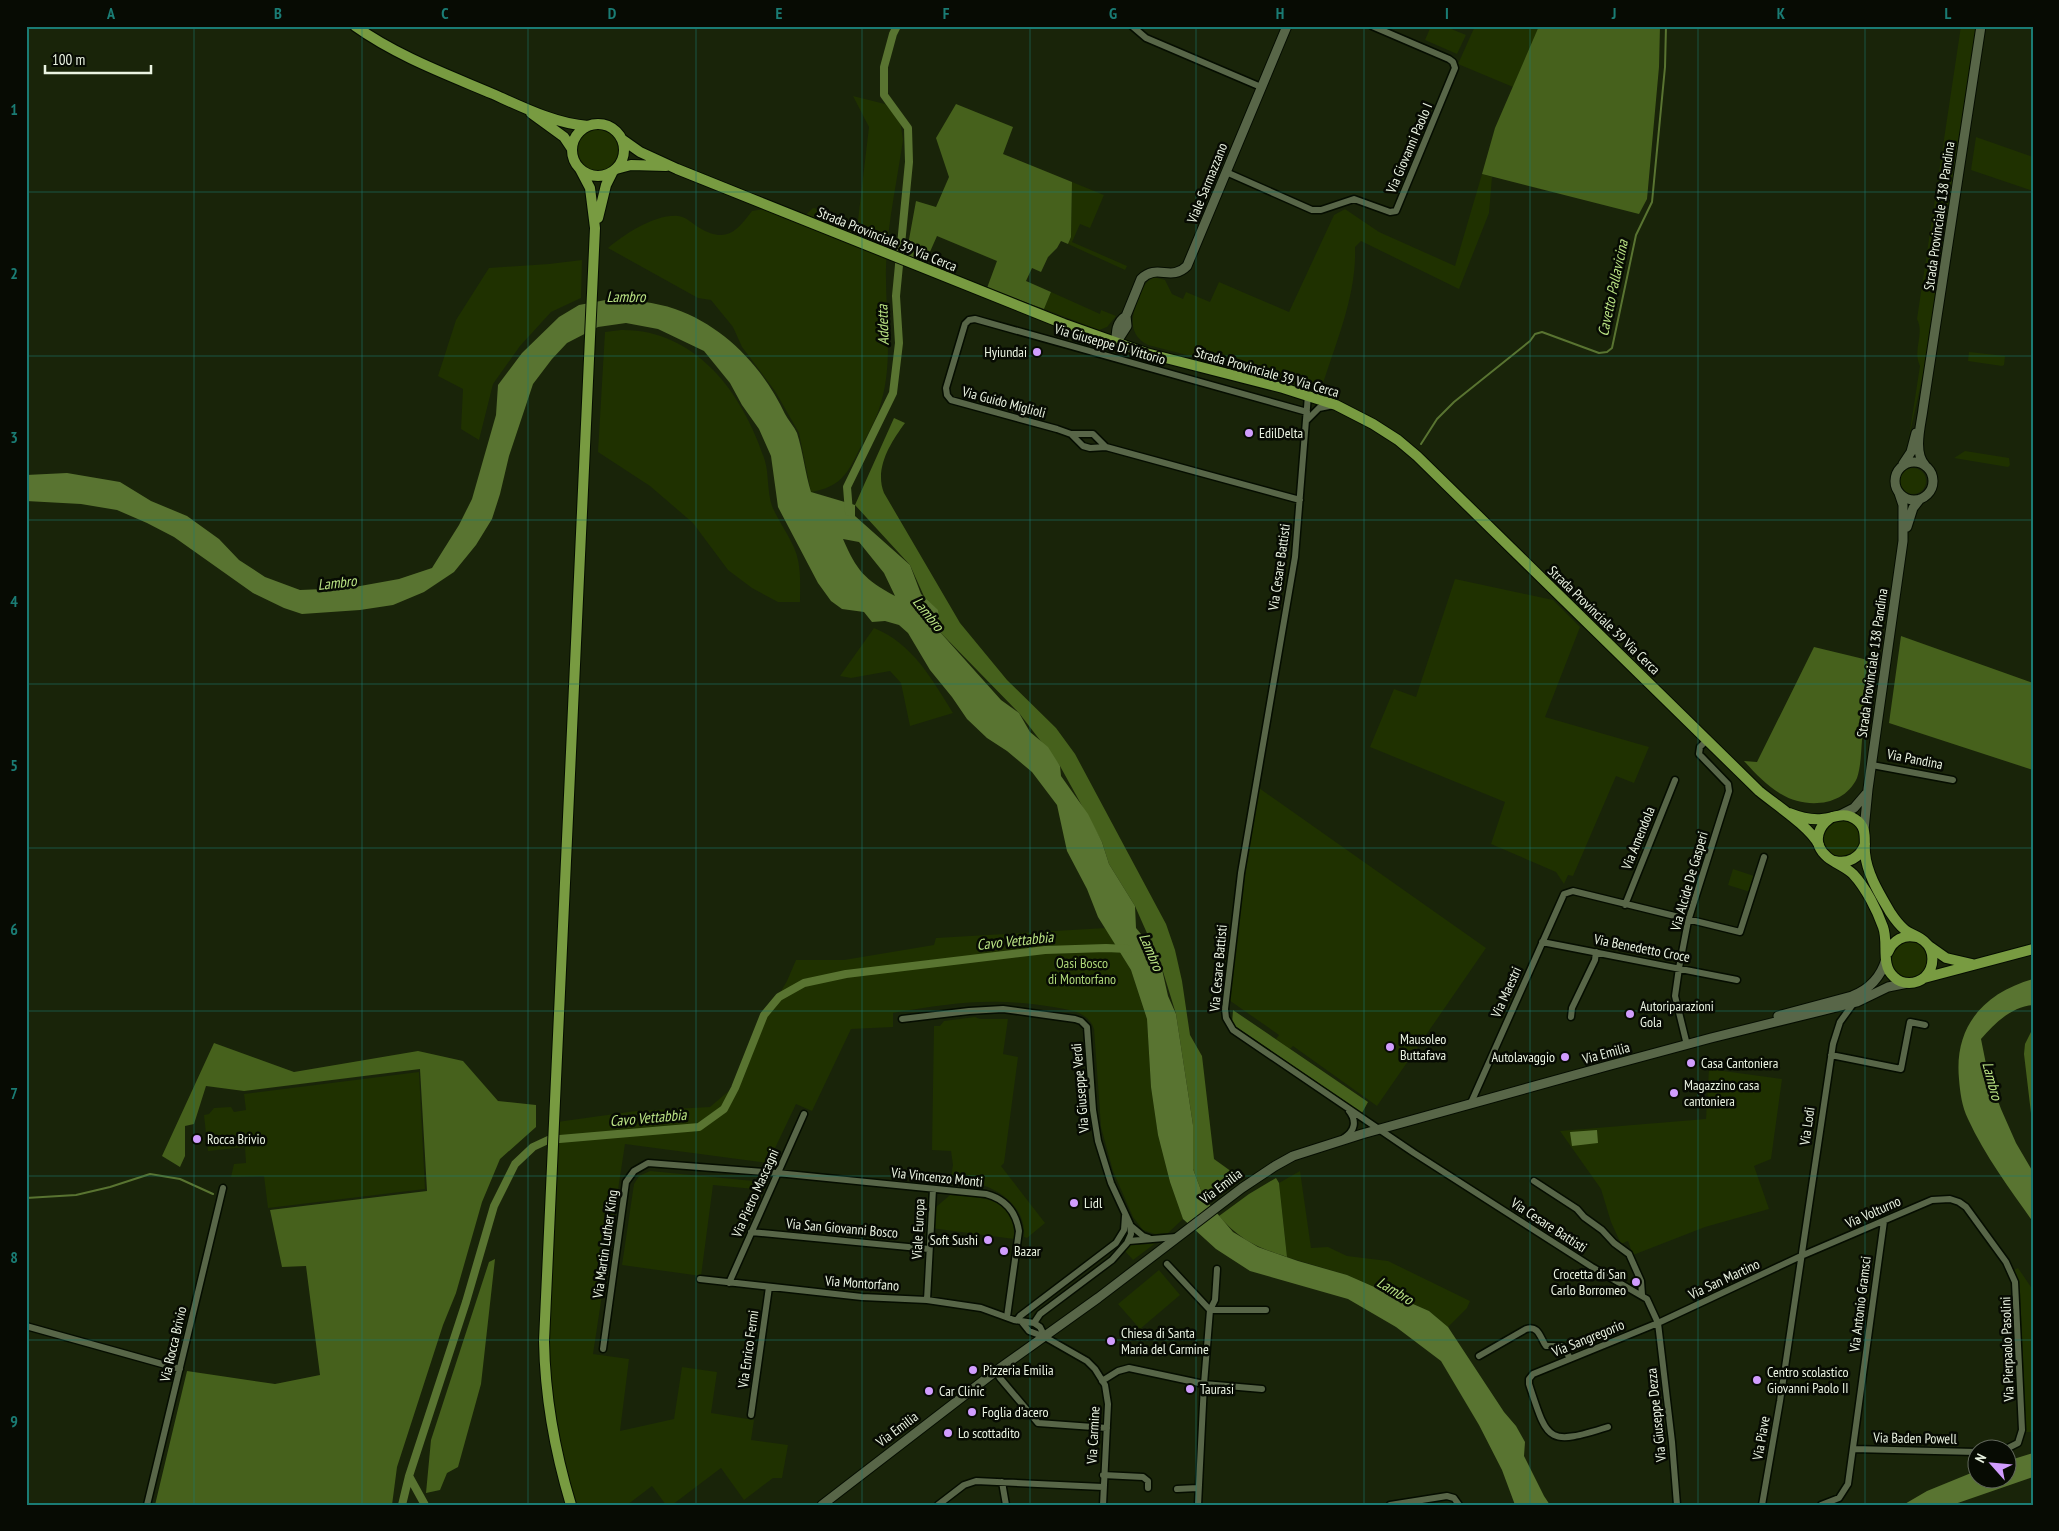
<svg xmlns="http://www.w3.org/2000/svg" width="2059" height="1531" viewBox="0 0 2059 1531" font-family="'PT Sans Narrow',sans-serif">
<rect width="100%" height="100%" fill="#192409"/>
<path fill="#1f3100" d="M1431,26H1444L1466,35L1457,54L1425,40Z
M1475,26H1539L1513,87L1458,64Z
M1961,26H1977L1925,366L1909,437L1920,366C1912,349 1925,335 1917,319Z
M853,96L885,104L900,120L903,140C897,182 887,226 886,268C885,316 895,366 878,412C873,425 866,438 859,450C847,475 840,487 811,492L799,433L775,391L742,347L733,327L711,300L698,298L608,248C625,234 655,214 678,216C686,217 692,223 698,227C726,244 736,232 752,211L764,209L798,222L813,208L829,211L844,223L857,229L869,127Z
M577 150a21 21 0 1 1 42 0a21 21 0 1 1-42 0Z
M1976,137L2033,157V191L1971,170Z
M1482,174L1492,177L1489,213L1459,289L1361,241L1355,247C1357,296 1335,344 1321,390L1148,345C1128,335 1131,317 1138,300C1142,290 1144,282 1154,277L1165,280L1172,294L1183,299L1186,292L1210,302L1219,282L1289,312L1334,215L1345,209L1379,232L1455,266Z
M1072,182L1104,195L1090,228L1080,224L1072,242L1127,266L1125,270L1068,244L1071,237Z
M582,260L581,298L551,312L520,346L493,384L479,440L461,429L463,389L438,376L456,320L489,268L549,264Z
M1051,292L1100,314L1101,310L1116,316L1107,327L1099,330L1044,309Z
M621,330C697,329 744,395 765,461C769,475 767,491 772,506C779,523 795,543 798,560C801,574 800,589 800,602H778L752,588L728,570L693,523L650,486L598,452L605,332Z
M1969,352L2005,356L2004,365L2002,366L1968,361Z
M1965,451L2009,458L2010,465L2008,467L1954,458Z
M1900 481a13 13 0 1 1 26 0a13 13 0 1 1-26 0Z
M1455,579L1553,600L1580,627L1545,717L1649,747L1634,783L1616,776L1573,876L1568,875L1564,884L1556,872L1491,844L1505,802L1370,747L1394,689L1416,697Z
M874,628C913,644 932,679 953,713L910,726L901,683L890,671L851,678L840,676Z
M1259,788L1486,948L1377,1106L1293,1046L1290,1049L1276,1039L1279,1035L1229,1000L1244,881Z
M1824 839a18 18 0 1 1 36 0a18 18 0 1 1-36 0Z
M1733,869L1754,876L1750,892L1728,885Z
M1106,928L1131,970L1147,1019L1151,1087L1158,1135L1170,1182L1183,1219L1168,1233L1155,1234L1143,1230L1133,1217L1113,1171L1101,1127L1094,1029C1088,1011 1069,1010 1053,1007C993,997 952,1003 893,1013V1027L851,1029L812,1111L796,1104L768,1163L625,1144L593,1354L629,1359L620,1431L674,1419L682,1367L717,1372L711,1413L754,1420L751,1440L788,1445L782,1478H773L744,1500L721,1468L672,1505H666L652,1486L627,1505H572L547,1385L557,1122L636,1111L710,1107L743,1079L768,1013L787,981L796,960H844L934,945L936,938Z
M1892 960a18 18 0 1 1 36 0a18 18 0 1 1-36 0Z
M975,1017L980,1019H1008L1003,1054L1018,1057L1004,1163L1001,1166L1045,1223L1027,1238L1024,1237C1026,1212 1007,1194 985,1186C975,1182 961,1184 950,1182L953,1165L951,1151L932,1150L934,1026H940L944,1021Z
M1709,1069L1782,1079L1771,1159L1754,1166L1769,1209L1705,1227L1633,1255L1628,1241L1621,1244L1611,1222L1601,1189L1560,1131L1706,1119Z
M419,1072L425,1189L268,1208L264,1176L231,1177L234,1164L246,1163L245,1147L208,1151L204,1115L209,1114L214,1108L231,1107L234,1112L246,1110L244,1094Z
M650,1171L765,1182L766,1184L764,1190L713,1185L701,1276L622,1265L634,1184L639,1176Z
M1300,1171L1311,1248L1328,1247L1347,1256L1388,1261L1470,1301L1467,1308L1448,1327L1429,1311L1347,1275L1287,1257L1279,1183Z
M950,1195C981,1197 1017,1197 1014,1239L931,1228L936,1207Z
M1133,1241L1157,1242L1133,1260L1125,1251Z
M2018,1268L2033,1290L2032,1432H2026L2020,1292L2014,1270Z
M1159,1270L1180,1295L1140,1329L1118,1304Z"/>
<path fill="#46611c" d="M1539,26H1660L1659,67L1647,199L1639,214L1482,174L1495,128Z
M956,104L1013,127L1003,154L1072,182L1071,237L1068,244L1061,241L1057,248L1048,257L1041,272L1032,268L1026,281L1051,292L1044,309L987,288L997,261L937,236L925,263L906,256L916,201L936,207L949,177L936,138Z
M894,418L905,423C891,442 874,468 884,493L960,623L1007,680L1056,728L1075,754L1166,924L1175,950L1182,981L1190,1035L1202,1056L1214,1159L1239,1177L1204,1198L1193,1169V1125L1176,1014L1161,965L1135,906L1109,864L1102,842L1060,766L1019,713L940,632L910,565L855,505Z
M1901,636L2033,683V770L1889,723Z
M1814,647L1872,661C1869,687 1866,714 1862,740C1861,752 1861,766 1857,778C1844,807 1805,809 1781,794C1767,786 1755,773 1744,761L1757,762Z
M1233,1010L1368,1102L1362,1113L1232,1024Z
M2033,1028V1130L2024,1054L2025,1044Z
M214,1043L294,1072L418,1051L463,1061L498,1101L536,1105V1127L500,1159L482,1202L456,1293L443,1325L397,1467L392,1505H155L187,1371L275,1384L320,1375L306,1266L282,1267L270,1210L427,1191L420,1069L244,1091L206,1086L194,1124L185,1126V1156L180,1167L162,1156Z
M1276,1178L1279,1183L1287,1257C1257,1247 1241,1241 1219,1216L1249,1194Z
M495,1259L481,1384L458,1467L447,1473L440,1490L426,1493L431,1440L489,1262Z"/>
<path fill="#597431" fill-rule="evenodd" d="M611,299C632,300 655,302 675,309C724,326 763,367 785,414C788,420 794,426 797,433C803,452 805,473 811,492L855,505V516L910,565L921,594L938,610L940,632L1001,700L1019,713L1030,732L1048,747L1060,766L1061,776L1088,814L1102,842L1109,864L1135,906L1136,928L1150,945L1161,965L1168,996L1176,1014L1193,1125V1169L1204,1198L1233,1232L1258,1247L1298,1261L1347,1275L1429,1311L1448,1327L1504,1412L1516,1426L1525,1442L1524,1456L1544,1496L1550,1505H1515L1502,1470L1479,1425L1441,1361L1396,1327L1348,1299L1250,1271L1216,1249L1183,1219L1170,1182L1158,1135L1151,1087L1147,1019L1131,970L1098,917L1087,889L1067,851L1057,805L1032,772L1007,751L987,738L967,719L952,697L930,670L908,633L899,625L885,621L872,622L864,612L842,609L831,601L818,583L778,507L771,456L759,429L742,405L730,383L704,351L658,329L626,323L598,327L567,343L552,359L533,384L509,456L500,494L492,519L476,545L454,572L424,592L393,605L360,610L302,614L284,608L253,593L174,537L147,523L117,510L81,504L26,501V475L67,473L120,482L151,501L187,516L219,539L239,560L265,577L300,590L349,588L399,579L432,568L459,525L472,499L496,415L498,385L522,353L559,317L579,305ZM843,539L859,542L884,573L895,596C864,579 857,571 843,539Z
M2033,979V1005C2011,1007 1995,1023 1981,1039L1988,1074L2001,1109L2016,1143L2033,1172V1222C2010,1189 1985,1156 1968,1119C1962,1107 1960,1092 1959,1079C1954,1026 1984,993 2033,979Z
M1597,1130L1598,1143L1572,1146L1570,1132Z
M2033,1453V1477L1952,1505H1903L1927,1491L1976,1471V1478H2006L2007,1461Z"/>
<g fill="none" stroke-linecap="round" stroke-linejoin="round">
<path stroke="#597431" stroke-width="2" d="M1421,444L1437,419L1454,402L1530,341L1535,334L1542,332L1599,353L1607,352L1612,348L1636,235L1652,202L1665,67L1666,26
M26,1198L76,1195L110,1187L150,1174L180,1179L213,1194"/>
<path stroke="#597431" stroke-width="8" d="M849,512L847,487L893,393L899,343L896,296L909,162L908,128L884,95V67L893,34L897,26
M402,1505L409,1476
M425,1505L409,1476L466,1302L494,1206L515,1164L533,1147L548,1140L699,1127L724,1109L735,1088L764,1015L779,997L804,983L846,974L1045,950L1106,948L1128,949"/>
<g stroke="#050d00" stroke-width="9">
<path id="street" d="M1132,26L1146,38L1261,87
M1226,172L1312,210H1321L1354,199L1390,212L1396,211L1455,68L1453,62L1449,59L1372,26
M1308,395L1295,557L1241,873L1225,1009L1226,1018L1233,1030L1414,1153L1592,1267L1647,1299L1658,1323L1672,1442L1677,1505
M1307,420L1319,408L1334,405
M1071,434H1093L1106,447
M1300,500L1106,447L1090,448L1083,446L1071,434L1057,429L951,400L947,395L946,388L965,324L969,320L975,319L1307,412
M1872,765L1953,780
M1625,905L1675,780
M1542,942L1737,980
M1571,1017L1572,1008L1595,960L1596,952
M902,1019L969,1011L1003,1009L1075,1019L1081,1021L1087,1027L1093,1110L1098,1141L1111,1183L1130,1224L1131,1234L1127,1243L1112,1260L1040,1314L1034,1323
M1687,1045L1675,996L1679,968L1688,921L1729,791L1728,784L1699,754L1700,747L1707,740
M1831,1055L1901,1069L1910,1022L1925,1025
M1470,1105L1564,894L1573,891L1740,932L1764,857
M1344,1138C1355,1131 1357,1121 1349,1111
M1534,1181L1577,1209L1584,1217L1602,1230L1614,1243L1629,1254L1641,1281L1642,1295
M1131,1226L1143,1236L1149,1238
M751,1232L929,1249
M1129,1241L1176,1237
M1167,1264L1210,1310
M700,1279L862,1297L927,1300L981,1308L1014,1320L1034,1323L1040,1327L1045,1337
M729,1283L804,1114
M927,1300L933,1189
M1210,1310H1266
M1017,1320L1020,1316L1116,1243L1124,1230L1125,1216
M1021,1321L1029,1331L1045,1337L1087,1361L1095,1369L1105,1385L1108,1404L1103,1505
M26,1326L180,1369
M603,1349L626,1182L634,1171L648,1163L777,1173L986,1194C1005,1199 1016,1212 1019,1231L1007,1317
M1479,1356L1526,1329C1539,1325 1540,1338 1546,1346H1562L1570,1358
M996,1371L1000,1378L1038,1423L1107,1428
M1102,1381L1118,1371L1129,1368L1204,1384L1262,1389
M751,1415L769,1287
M1608,1427C1547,1446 1548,1442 1529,1384V1379L1533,1374L1658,1323L1801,1256L1932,1200L1950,1199L1959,1202L1966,1207L2006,1262L2015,1282L2022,1430L2018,1443L2006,1449
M1853,1449L1976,1452
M1103,1475L1143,1477L1148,1481V1488
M1002,1482L1006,1505
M1177,1489L1198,1488
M147,1505L223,1188
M938,1505L964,1485L976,1481L1103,1487
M1198,1505L1204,1384L1210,1310L1215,1300L1217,1269
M1390,1505L1447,1496L1454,1498L1459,1505
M1762,1505L1780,1401L1833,1044L1840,1022L1853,1004
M1821,1505L1839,1498L1848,1484L1884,1221"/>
</g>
<g stroke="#050d00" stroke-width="11">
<path id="secondary" d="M1116,343L1127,326L1126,316L1141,279C1157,263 1171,282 1187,266L1287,26
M1116,343C1116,332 1116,322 1126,316
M1895 481a19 19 0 1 1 38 0a19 19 0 1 1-38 0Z
M1903,464L1911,452L1916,433
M1925,465C1913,452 1921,425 1923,409L1981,26
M1907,527L1913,508L1920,499
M1840,815L1854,808L1866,794
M1864,830L1868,789L1903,541V505L1899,493
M1778,1016L1852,996C1870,989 1881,977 1886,959
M822,1505L996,1371L1098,1298L1242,1188L1275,1166L1293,1156L1362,1134L1607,1066L1711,1038L1857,1002L1888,987L1908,983"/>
</g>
<g stroke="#050d00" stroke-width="12">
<path id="primary" d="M355,26C397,56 446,74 493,94C522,107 556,124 588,126
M531,113L564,137L572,149
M572 150a26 26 0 1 1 52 0a26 26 0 1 1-52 0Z
M623,140L640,152L677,169L1064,324L1146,353L1283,388L1336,405L1373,424L1398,440L1417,456L1759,791C1776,805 1810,827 1819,845
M616,169L631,165L666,166
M598,218L606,185L612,173
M1789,813C1799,817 1811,820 1822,819C1834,818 1844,811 1855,819C1868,827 1864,840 1865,853C1867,874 1879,893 1890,912C1894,918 1898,924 1904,929C1910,934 1918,936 1924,941C1935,950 1935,967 1925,977C1916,985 1902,985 1894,977C1880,965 1889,943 1883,927C1877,910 1866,888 1853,874C1843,864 1825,861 1819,846C1815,834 1822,823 1832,817
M1835,861C1848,864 1860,858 1865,844
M1929,946L1946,958L1972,964
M1888,952C1893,940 1904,934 1916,937
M1924,978L2033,949
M571,1505C555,1452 545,1397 544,1341L595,228L590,188L580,169"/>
</g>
<use href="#street" stroke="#586648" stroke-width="6"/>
<use href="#secondary" stroke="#586648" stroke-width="9"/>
<use href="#primary" stroke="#789b41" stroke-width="10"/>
</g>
<path fill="none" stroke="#1a7c74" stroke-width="1" stroke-opacity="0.55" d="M194,26V1505M362,26V1505M528,26V1505M696,26V1505M862,26V1505M1030,26V1505M1196,26V1505M1364,26V1505M1530,26V1505M1698,26V1505M1865,26V1505M26,192H2033M26,356H2033M26,520H2033M26,684H2033M26,848H2033M26,1011H2033M26,1176H2033M26,1340H2033"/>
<g fill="#d19dfe" stroke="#070b03" stroke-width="2">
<circle cx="1037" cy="352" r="5"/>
<circle cx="1249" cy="433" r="5"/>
<circle cx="1630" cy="1014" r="5"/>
<circle cx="1390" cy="1047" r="5"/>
<circle cx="1565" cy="1057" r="5"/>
<circle cx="1691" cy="1063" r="5"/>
<circle cx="1674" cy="1093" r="5"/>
<circle cx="197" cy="1139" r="5"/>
<circle cx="1074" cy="1203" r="5"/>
<circle cx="988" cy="1240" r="5"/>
<circle cx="1004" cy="1251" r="5"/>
<circle cx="1636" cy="1282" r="5"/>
<circle cx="1111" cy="1341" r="5"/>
<circle cx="973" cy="1370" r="5"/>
<circle cx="1757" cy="1380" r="5"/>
<circle cx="1190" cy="1389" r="5"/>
<circle cx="929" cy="1391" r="5"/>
<circle cx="972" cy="1412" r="5"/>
<circle cx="948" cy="1433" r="5"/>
</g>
<g text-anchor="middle" stroke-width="5" stroke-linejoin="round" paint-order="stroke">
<g font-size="14" fill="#eaf3e2" stroke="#070b03">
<text transform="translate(1409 148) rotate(-67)" y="5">Via Giovanni Paolo I</text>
<text transform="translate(1207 183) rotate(-68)" y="5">Viale Sarmazzano</text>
<text transform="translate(1939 216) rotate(-82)" y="5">Strada Provinciale 138 Pandina</text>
<text transform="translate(887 239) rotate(22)" y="5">Strada Provinciale 39 Via Cerca</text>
<text transform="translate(1110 344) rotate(16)" y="5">Via Giuseppe Di Vittorio</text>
<text transform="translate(1267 372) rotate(16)" y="5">Strada Provinciale 39 Via Cerca</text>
<text transform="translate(1004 402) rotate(15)" y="5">Via Guido Miglioli</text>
<text transform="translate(1279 567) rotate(-82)" y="5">Via Cesare Battisti</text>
<text transform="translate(1604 620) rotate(44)" y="5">Strada Provinciale 39 Via Cerca</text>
<text transform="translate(1872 663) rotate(-82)" y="5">Strada Provinciale 138 Pandina</text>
<text transform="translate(1915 759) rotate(11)" y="5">Via Pandina</text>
<text transform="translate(1638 838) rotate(-68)" y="5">Via Amendola</text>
<text transform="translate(1689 881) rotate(-74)" y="5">Via Alcide De Gasperi</text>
<text transform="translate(1642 948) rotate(11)" y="5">Via Benedetto Croce</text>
<text transform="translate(1218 968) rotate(-85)" y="5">Via Cesare Battisti</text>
<text transform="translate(1506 992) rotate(-66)" y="5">Via Maestri</text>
<text transform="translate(1606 1053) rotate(-15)" y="5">Via Emilia</text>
<text transform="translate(1080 1088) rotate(-95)" y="5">Via Giuseppe Verdi</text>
<text transform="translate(1807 1126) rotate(-82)" y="5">Via Lodi</text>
<text transform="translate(937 1177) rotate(6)" y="5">Via Vincenzo Monti</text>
<text transform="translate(1221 1186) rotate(-37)" y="5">Via Emilia</text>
<text transform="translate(755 1193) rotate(-66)" y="5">Via Pietro Mascagni</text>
<text transform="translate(1873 1212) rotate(-24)" y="5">Via Volturno</text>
<text transform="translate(1549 1225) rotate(33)" y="5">Via Cesare Battisti</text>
<text transform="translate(842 1228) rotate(5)" y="5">Via San Giovanni Bosco</text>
<text transform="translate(918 1229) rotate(-87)" y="5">Viale Europa</text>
<text transform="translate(605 1244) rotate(-82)" y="5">Via Martin Luther King</text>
<text transform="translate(1724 1279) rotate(-25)" y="5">Via San Martino</text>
<text transform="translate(862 1283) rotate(4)" y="5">Via Montorfano</text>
<text transform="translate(1860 1304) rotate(-83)" y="5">Via Antonio Gramsci</text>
<text transform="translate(1588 1338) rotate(-22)" y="5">Via Sangregorio</text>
<text transform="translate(173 1344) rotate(-77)" y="5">Via Rocca Brivio</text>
<text transform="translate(748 1349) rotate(-82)" y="5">Via Enrico Fermi</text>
<text transform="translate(2007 1349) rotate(-92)" y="5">Via Pierpaolo Pasolini</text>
<text transform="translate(1656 1415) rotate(-96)" y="5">Via Giuseppe Dezza</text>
<text transform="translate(897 1429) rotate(-37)" y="5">Via Emilia</text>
<text transform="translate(1093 1435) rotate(-87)" y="5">Via Carmine</text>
<text transform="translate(1761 1438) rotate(-80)" y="5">Via Piave</text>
<text transform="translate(1915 1438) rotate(1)" y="5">Via Baden Powell</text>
</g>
<g font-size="14" fill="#eaf3e2" stroke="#070b03" text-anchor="start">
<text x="1027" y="357" text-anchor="end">Hyiundai</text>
<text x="1259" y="438">EdilDelta</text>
<text x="1640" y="1011">Autoriparazioni<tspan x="1640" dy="16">Gola</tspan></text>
<text x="1400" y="1044">Mausoleo<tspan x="1400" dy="16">Buttafava</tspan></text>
<text x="1555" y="1062" text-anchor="end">Autolavaggio</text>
<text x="1701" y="1068">Casa Cantoniera</text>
<text x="1684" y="1090">Magazzino casa<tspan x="1684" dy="16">cantoniera</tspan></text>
<text x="207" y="1144">Rocca Brivio</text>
<text x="1084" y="1208">Lidl</text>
<text x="978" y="1245" text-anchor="end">Soft Sushi</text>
<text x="1014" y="1256">Bazar</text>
<text x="1626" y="1279" text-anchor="end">Crocetta di San<tspan x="1626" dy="16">Carlo Borromeo</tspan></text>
<text x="1121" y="1338">Chiesa di Santa<tspan x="1121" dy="16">Maria del Carmine</tspan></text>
<text x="983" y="1375">Pizzeria Emilia</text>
<text x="1767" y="1377">Centro scolastico<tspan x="1767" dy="16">Giovanni Paolo II</tspan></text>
<text x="1200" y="1394">Taurasi</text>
<text x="939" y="1396">Car Clinic</text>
<text x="982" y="1417">Foglia d'acero</text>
<text x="958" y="1438">Lo scottadito</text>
</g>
<g font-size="14" fill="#aed779" stroke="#070b03">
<text x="1082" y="968">Oasi Bosco<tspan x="1082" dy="16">di Montorfano</tspan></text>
</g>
<g font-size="15" font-style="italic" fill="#bae384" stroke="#070b03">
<text transform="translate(1613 288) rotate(-78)" y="5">Cavetto Pallavicina</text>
<text x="626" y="302">Lambro</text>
<text transform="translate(883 325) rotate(-92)" y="5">Addetta</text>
<text transform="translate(337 583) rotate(-6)" y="5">Lambro</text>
<text transform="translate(928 614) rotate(51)" y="5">Lambro</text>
<text transform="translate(1015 941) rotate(-6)" y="5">Cavo Vettabbia</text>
<text transform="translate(1151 952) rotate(67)" y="5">Lambro</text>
<text transform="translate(1992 1081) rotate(75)" y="5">Lambro</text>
<text transform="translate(648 1118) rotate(-5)" y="5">Cavo Vettabbia</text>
<text transform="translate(1395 1291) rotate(31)" y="5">Lambro</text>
</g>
</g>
<rect width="2059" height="1531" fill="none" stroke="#070b03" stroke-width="55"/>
<g transform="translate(1992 1464) rotate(297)"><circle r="24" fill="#070b03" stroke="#62685c"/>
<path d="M0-4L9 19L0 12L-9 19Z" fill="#d19dfe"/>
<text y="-8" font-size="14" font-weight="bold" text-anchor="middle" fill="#eaf3e2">N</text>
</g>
<path d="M45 65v8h106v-8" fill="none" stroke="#eaf3e2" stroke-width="2.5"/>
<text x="52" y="65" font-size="15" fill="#eaf3e2" stroke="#070b03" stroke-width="4" paint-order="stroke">100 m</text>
<rect x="28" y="28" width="2004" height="1476" fill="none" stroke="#1a7c74" stroke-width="2"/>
<g font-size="16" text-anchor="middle" font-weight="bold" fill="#1a7c74">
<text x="111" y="19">A</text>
<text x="278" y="19">B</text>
<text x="445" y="19">C</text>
<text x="612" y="19">D</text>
<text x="779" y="19">E</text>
<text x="946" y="19">F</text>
<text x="1113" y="19">G</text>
<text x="1280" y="19">H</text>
<text x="1447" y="19">I</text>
<text x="1614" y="19">J</text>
<text x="1781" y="19">K</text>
<text x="1948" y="19">L</text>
<text x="14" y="115">1</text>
<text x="14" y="279">2</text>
<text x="14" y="443">3</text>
<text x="14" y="607">4</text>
<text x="14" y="771">5</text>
<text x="14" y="935">6</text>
<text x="14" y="1099">7</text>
<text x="14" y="1263">8</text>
<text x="14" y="1427">9</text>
</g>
</svg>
